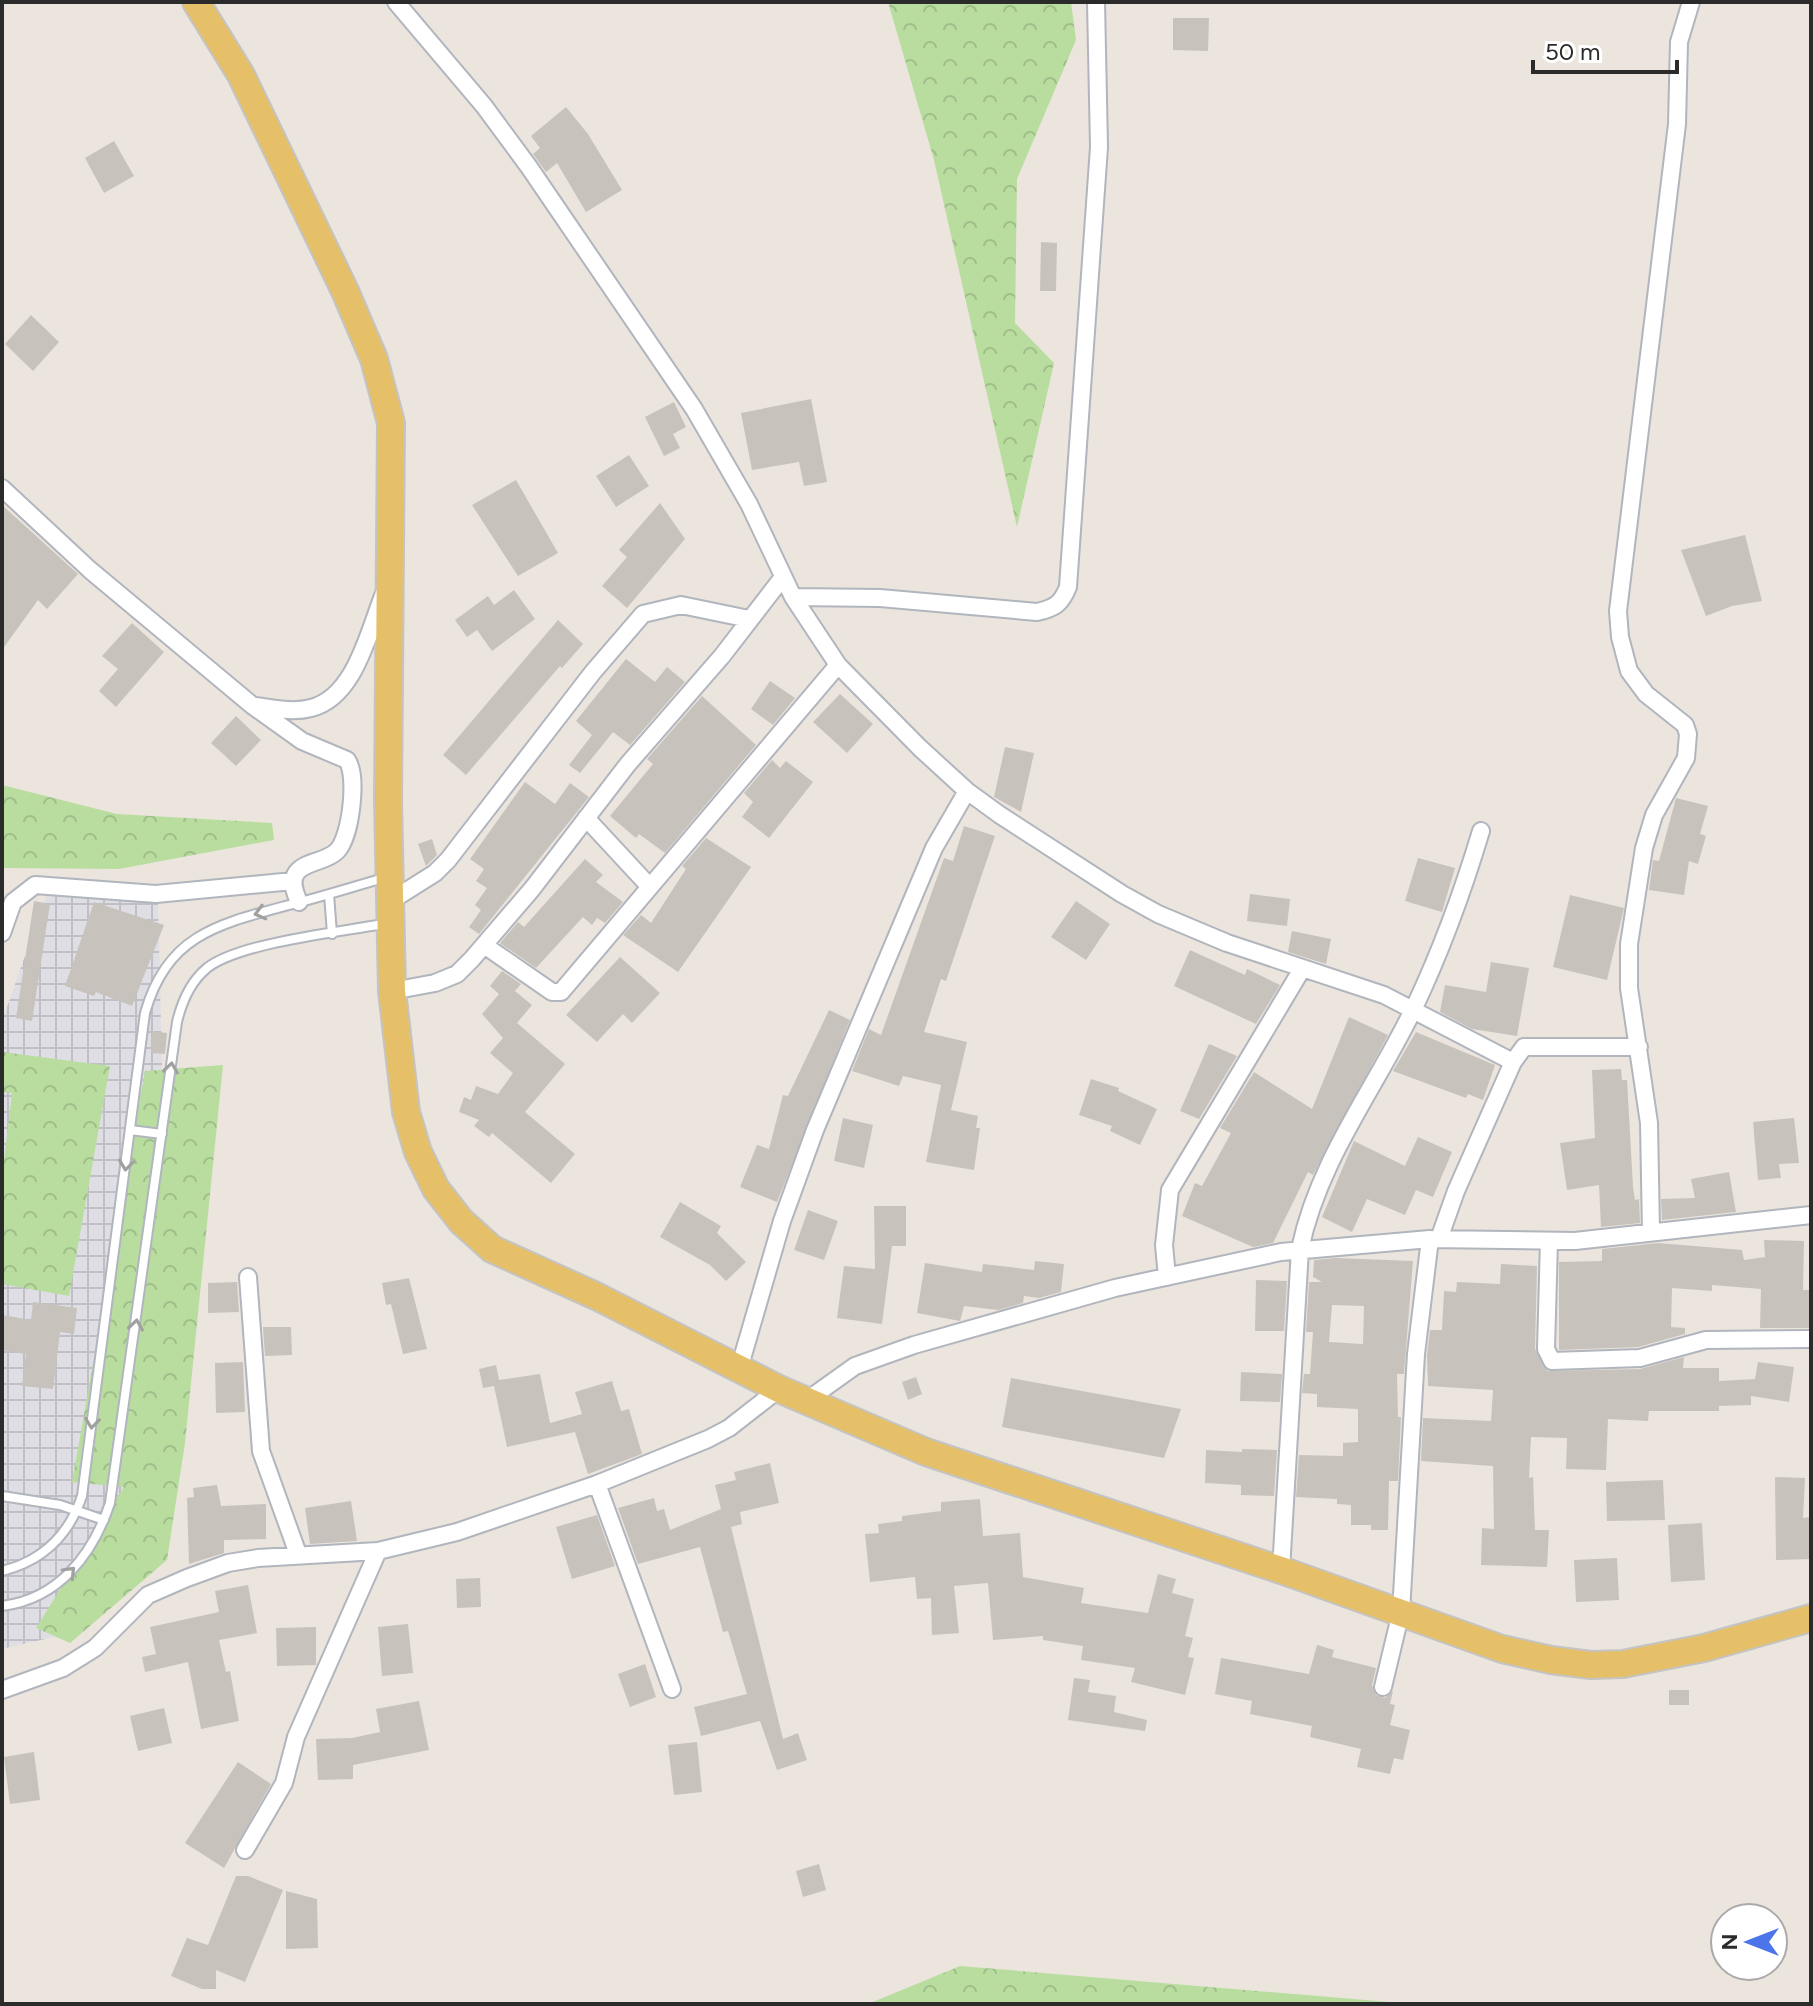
<svg xmlns="http://www.w3.org/2000/svg" width="1813" height="2006" viewBox="0 0 1813 2006" font-family="Figtree,sans-serif">
<defs>
<pattern id="industrial-grid" width="8" height="8" patternUnits="userSpaceOnUse" patternTransform="scale(2)"><rect width="8" height="8" fill="#dfdee5"/><path d="M0 4h8M4 0v8" fill="none" stroke="#c0bfc5"/></pattern>
<pattern id="forest-crowns" width="20" height="18" patternUnits="userSpaceOnUse" patternTransform="scale(2)"><rect width="20" height="18" fill="#b9dd9f"/><path d="M2 6a3 3 0 1 1 6 0M12 15a3 3 0 1 1 6 0" fill="none" stroke="#9fbe89"/></pattern>
</defs>
<rect width="100%" height="100%" fill="#ebe5de"/>
<path fill="url(#industrial-grid)" d="M47,893L158,899L172,1481L54,1637L2,1649V1013H5Z"/>
<path fill="url(#forest-crowns)" d="M888,2H1071L1076,40L1017,179L1015,323L1054,363L1017,527L934,160Z
M2,785L117,814L272,823L274,840L119,869L2,868Z
M2,1052L110,1066L69,1296L2,1284V1177L12,1093L2,1092Z
M223,1065L185,1443L167,1560L70,1643L36,1628L124,1487L72,1482L145,1071Z
M960,1966L1413,2004H868Z"/>
<path fill="#c7c3bc" fill-rule="evenodd" d="M1173,18H1209L1208,51L1173,50Z
M566,107L588,134L622,190L586,212L557,163L546,172L533,154L540,148L531,136Z
M114,141L134,176L104,193L85,158Z
M1041,242L1057,243L1056,291H1040Z
M31,315L59,342L33,371L5,344Z
M811,399L827,482L804,486L799,462L752,470L741,413Z
M674,402L686,427L673,434L680,448L664,456L645,417Z
M629,455L649,486L616,507L596,476Z
M516,480L558,553L518,576L472,505Z
M660,503L685,539L627,608L602,586L627,557L619,550Z
M2,505L78,574L47,609L38,600L2,650Z
M1745,535L1762,601L1732,606L1706,616L1681,550Z
M514,590L535,619L492,651L477,630L467,637L455,620L488,596L494,605Z
M558,620L583,644L562,668L560,666L466,775L443,755Z
M132,623L164,652L116,707L99,691L118,669L102,656Z
M626,659L655,682L667,667L685,682L630,745L613,732L580,773L569,765L592,735L576,721Z
M770,681L795,698L773,725L751,709Z
M840,694L873,724L847,753L813,722Z
M702,696L756,745L665,853L639,834L636,838L610,816L653,764L647,759Z
M236,716L261,740L236,766L211,743Z
M1005,747L1034,753L1021,812L994,797Z
M772,760L780,768L786,761L813,782L769,838L742,817L753,802L744,793Z
M525,782L555,804L570,783L589,797L479,934L469,927L481,910L475,905L487,888L476,881L484,869L470,859Z
M1676,798L1708,806L1700,834L1706,836L1698,864L1689,861L1684,895L1649,890L1653,860L1659,861Z
M964,826L995,836L946,981L941,979L924,1032L967,1042L951,1110L978,1116L976,1128H980L974,1170L926,1162L941,1085L903,1076L899,1086L852,1071L869,1029L881,1035L944,858L953,861Z
M706,838L751,867L678,972L623,935L641,915L651,923L686,869L682,866Z
M432,839L437,855L426,866L418,844Z
M1418,858L1455,868L1442,912L1405,901Z
M585,859L603,875L596,882L623,902L605,923L597,918L592,925L583,917L536,968L500,943L518,922L524,927Z
M1250,894L1290,899L1287,926L1247,921Z
M1570,895L1624,908L1607,980L1553,967Z
M34,901L50,904L32,1021L16,1018Z
M1076,901L1110,924L1086,960L1051,937Z
M94,902L164,925L132,1006L96,992L94,996L65,986Z
M1292,931L1331,939L1326,964L1288,952Z
M1190,950L1245,975L1247,969L1280,985L1256,1024L1174,986Z
M620,957L660,993L632,1023L623,1014L597,1042L566,1015Z
M1491,962L1529,968L1517,1036L1472,1029L1440,1012L1445,985L1486,992Z
M502,971L521,984L515,991L532,1005L517,1023L565,1064L525,1112L575,1154L551,1183L492,1133L489,1137L474,1126L479,1120L459,1112L464,1097L471,1100L476,1086L498,1094L513,1073L490,1053L503,1038L482,1014L499,994L490,986Z
M829,1010L850,1020L777,1202L740,1187L757,1145L769,1149L783,1095L788,1096Z
M1349,1017L1388,1035L1313,1175L1308,1172L1273,1243L1253,1247L1182,1216L1195,1183L1202,1186L1231,1133L1220,1128L1254,1072L1312,1109Z
M152,1031L167,1033L165,1054L151,1053Z
M1416,1032L1495,1065L1483,1100L1468,1094L1466,1098L1393,1071Z
M1209,1044L1237,1056L1199,1119L1180,1111Z
M1621,1069L1622,1080H1627L1633,1187L1635,1200L1639,1199L1640,1223L1601,1227L1599,1185L1567,1190L1560,1143L1595,1138L1592,1070Z
M1091,1079L1119,1088L1118,1091L1157,1109L1140,1145L1110,1131L1112,1126L1079,1115Z
M843,1118L873,1125L864,1168L834,1161Z
M1794,1118L1799,1163L1779,1164L1781,1178L1758,1180L1753,1122Z
M1418,1137L1452,1152L1433,1197L1416,1190L1405,1215L1367,1199L1352,1232L1322,1217L1354,1141L1405,1166Z
M1729,1172L1736,1212L1662,1220L1661,1199L1695,1198L1691,1179Z
M680,1202L721,1226L717,1233L746,1262L726,1281L710,1265L660,1237Z
M874,1206H906V1246H892L882,1324L837,1318L844,1266L875,1269Z
M808,1210L838,1221L824,1260L794,1250Z
M1764,1240L1804,1241L1803,1290H1811V1328H1760L1761,1289L1712,1285V1291L1672,1288L1671,1327L1685,1328V1334L1638,1347L1559,1350V1262L1602,1261V1249L1658,1243L1742,1250L1744,1260L1765,1257Z
M1336,1258L1413,1261L1404,1374H1397L1398,1417H1401L1398,1481H1389L1388,1530H1371V1525H1351V1505L1337,1504V1499L1296,1497L1299,1455L1343,1456V1443L1358,1442V1409L1317,1407V1394L1302,1393L1304,1374H1310L1313,1332H1306L1309,1282H1322L1313,1277L1314,1260ZM1332,1305L1364,1306L1363,1344L1329,1342Z
M1035,1261L1064,1264L1061,1292L1039,1298L1024,1296L1023,1303L998,1310L964,1306L960,1321L917,1313L925,1263L982,1272L983,1264L1034,1270Z
M1501,1264L1537,1266L1535,1349L1547,1371L1640,1369L1684,1357L1683,1368H1719V1381L1755,1379L1758,1362L1794,1367L1789,1402L1751,1396V1405L1719,1406V1411H1649L1648,1421L1608,1419L1606,1470L1566,1469L1567,1438L1531,1437L1529,1478L1533,1477L1535,1530H1549L1547,1567L1481,1565L1482,1528L1494,1529L1493,1466L1421,1461L1423,1418L1491,1421L1493,1390L1428,1386L1427,1355L1430,1330H1442L1444,1291L1456,1292L1457,1282L1500,1284Z
M409,1278L427,1349L403,1354L391,1304L386,1305L382,1283Z
M1256,1280L1287,1281L1284,1331H1255Z
M237,1282L239,1312L208,1313V1283Z
M33,1302L77,1308L74,1334L60,1332L53,1389L22,1386L26,1354L2,1350V1315L31,1320Z
M263,1327H291L292,1355L265,1356Z
M243,1362L245,1412L216,1413L215,1363Z
M496,1365L499,1380L540,1374L550,1423L582,1414L575,1392L612,1381L621,1411L629,1409L642,1454L588,1474L575,1432L507,1447L494,1386L483,1388L479,1369Z
M1241,1372L1282,1374L1280,1402L1240,1401Z
M916,1377L922,1394L908,1400L902,1382Z
M1011,1378L1181,1409L1164,1458L1002,1427Z
M1242,1449L1277,1450L1274,1496L1241,1495V1485L1205,1483L1206,1450L1242,1452Z
M770,1463L779,1503L740,1512L742,1524L731,1527L783,1739L798,1733L807,1760L777,1770L760,1721L701,1736L694,1707L747,1694L728,1631L723,1632L700,1547L638,1564L618,1508L654,1498L657,1511L664,1509L670,1530L721,1509L715,1485L736,1480L734,1472Z
M1775,1477L1805,1478L1803,1518L1811,1517V1559L1776,1560Z
M1663,1480L1665,1520L1607,1521L1606,1482Z
M217,1485L221,1506L266,1504V1539L224,1540V1553L189,1564L187,1498L194,1497L193,1488Z
M980,1499L983,1536L1020,1533L1023,1577L1084,1588L1081,1603L1148,1613L1158,1574L1176,1579L1172,1593L1194,1599L1185,1636L1193,1638L1188,1657L1194,1658L1185,1695L1131,1682L1135,1668L1081,1660L1083,1646L1043,1640V1636L993,1640L988,1583L954,1586L959,1633L932,1635L931,1598L917,1599L915,1577L870,1582L865,1534L879,1533L878,1524L902,1521V1516L941,1511V1502Z
M351,1501L357,1541L310,1544L305,1508Z
M597,1515L615,1566L572,1579L556,1527Z
M1702,1523L1705,1580L1671,1582L1668,1525Z
M1617,1558L1619,1600L1576,1602L1574,1560Z
M480,1578L481,1607L457,1608L456,1579Z
M248,1585L257,1633L219,1640L226,1672L230,1671L239,1721L201,1729L188,1662L145,1672L142,1657L156,1654L150,1627L219,1612L215,1591Z
M408,1624L413,1673L382,1676L378,1627Z
M316,1627V1665L277,1666L276,1628Z
M1317,1645L1334,1650L1332,1657L1376,1668L1372,1685L1376,1695L1385,1698L1393,1691L1390,1704L1395,1705L1390,1725L1410,1730L1403,1760L1394,1758L1390,1774L1357,1767L1361,1749L1310,1737L1312,1726L1250,1714L1252,1701L1215,1694L1221,1658L1309,1674Z
M645,1664L656,1697L630,1707L618,1674Z
M1074,1678L1090,1680L1088,1692L1116,1696L1114,1712L1147,1720L1145,1731L1068,1720Z
M1669,1690H1689V1705H1669Z
M419,1701L429,1750L353,1765V1779L318,1780L316,1739L352,1738L380,1732L376,1709Z
M164,1708L172,1743L138,1751L130,1716Z
M697,1742L702,1792L674,1795L668,1745Z
M34,1752L40,1800L10,1804L4,1757Z
M238,1762L271,1784L224,1868L185,1843Z
M819,1864L826,1890L803,1897L796,1871Z
M236,1876H248L283,1890L245,1982L216,1970V1989H202L171,1976L187,1938L208,1945Z
M286,1891L317,1899L318,1948L286,1949Z"/>
<g fill="none" stroke-linecap="round" stroke-linejoin="round">
<g stroke="#b1b5bd" stroke-width="12">
<path id="lane" d="M329,894L332,934
M130,1130L162,1134
M2,1496L60,1505L104,1520
M2,1571C42,1561 69,1535 82,1496L145,1013C167,935 218,924 289,905C321,897 352,887 384,878
M2,1606C59,1599 93,1554 110,1503L177,1022C182,1001 190,982 207,968C240,942 343,932 388,923"/>
</g>
<g stroke="#b1b5bd" stroke-width="20">
<path id="street" d="M396,2L484,106L529,167L694,409L749,504L793,597L838,665L920,748L967,791L1000,815L1122,894L1158,914L1227,943L1384,995L1513,1062
M2,488L90,570L253,706L302,741L347,760C358,776 351,837 337,851C326,862 306,861 297,872C290,881 295,893 299,902
M793,597L880,598L1037,612C1055,608 1061,604 1068,587L1099,147L1096,2
M255,706C272,708 293,713 311,708C356,697 369,629 385,591
M586,818L650,887
M389,902L435,873L448,860L593,672L643,614L681,605L749,619
M2,933L13,902L35,885L156,894L293,881
M484,945L552,992H561L838,665
M392,991L435,983L457,974L472,959L532,889L628,764L722,656L783,577
M1651,1232L1649,1123L1629,988V944L1644,848L1654,815L1686,758L1688,734L1685,725L1646,694L1629,671L1620,637L1618,611L1677,124L1679,42L1691,2
M1439,1239L1456,1191L1513,1062L1524,1047H1639
M1549,1241L1546,1349L1552,1361L1640,1358L1706,1340L1811,1339
M248,1277L261,1451L298,1554
M1167,1277L1164,1245L1170,1190L1302,969
M739,1369L782,1221L815,1130L934,848L967,791
M806,1401L855,1366L914,1345L1115,1288L1281,1252L1430,1239L1575,1241L1811,1215
M597,1484L672,1689
M1281,1570L1300,1249C1319,1159 1375,1089 1414,1008C1441,951 1463,891 1481,831
M1383,1687L1401,1612L1416,1354L1430,1239
M2,1690L63,1668L95,1648L148,1595L187,1578L228,1563L258,1558L378,1551L457,1532L597,1484L708,1439L729,1428L779,1389
M245,1850L284,1783L296,1737L378,1551"/>
</g>
<g stroke="#c4c4c4" stroke-width="30">
<path id="primary" d="M196,2L241,75L345,291L374,359L391,423L388,800L392,991L406,1112L418,1152L436,1189L461,1221L492,1249L596,1296L779,1389L926,1452L1281,1570L1502,1649L1551,1660L1591,1665L1623,1664L1704,1648L1811,1618"/>
</g>
<use href="#lane" stroke="#fff" stroke-width="8"/>
<use href="#street" stroke="#fff" stroke-width="16"/>
<use href="#primary" stroke="#e5c069" stroke-width="26"/>
</g>
<defs><path id="oneway-chevron" d="M-2-3.5L2.5 0L-2 3.5" fill="none" stroke-width="1.6" stroke-linecap="round" stroke-linejoin="round" transform="scale(2)"/></defs>
<g stroke="#a0a0a0">
<use href="#oneway-chevron" transform="translate(260 913) rotate(165)"/>
<use href="#oneway-chevron" transform="translate(171 1068) rotate(-82)"/>
<use href="#oneway-chevron" transform="translate(126 1165) rotate(97)"/>
<use href="#oneway-chevron" transform="translate(136 1325) rotate(-82)"/>
<use href="#oneway-chevron" transform="translate(92 1423) rotate(97)"/>
<use href="#oneway-chevron" transform="translate(70 1572) rotate(-46)"/>
</g>
<rect width="1813" height="2006" fill="none" stroke="#2b2b2b" stroke-width="8"/>
<g transform="translate(1749 1942) rotate(270)"><circle r="38" fill="#ffffff" stroke="#aaaaaa" stroke-width="2"/>
<path d="M0-6L14 30L0 20L-14 30Z" fill="#4c74eb"/>
<text y="-12" font-size="22" font-weight="bold" text-anchor="middle" fill="#2b2b2b">N</text>
</g>
<path d="M1533 60v12h144v-12" fill="none" stroke="#2b2b2b" stroke-width="4"/>
<text x="1545" y="60" font-size="24" fill="#2b2b2b" stroke="#ffffff" stroke-width="6" paint-order="stroke">50 m</text>
</svg>
